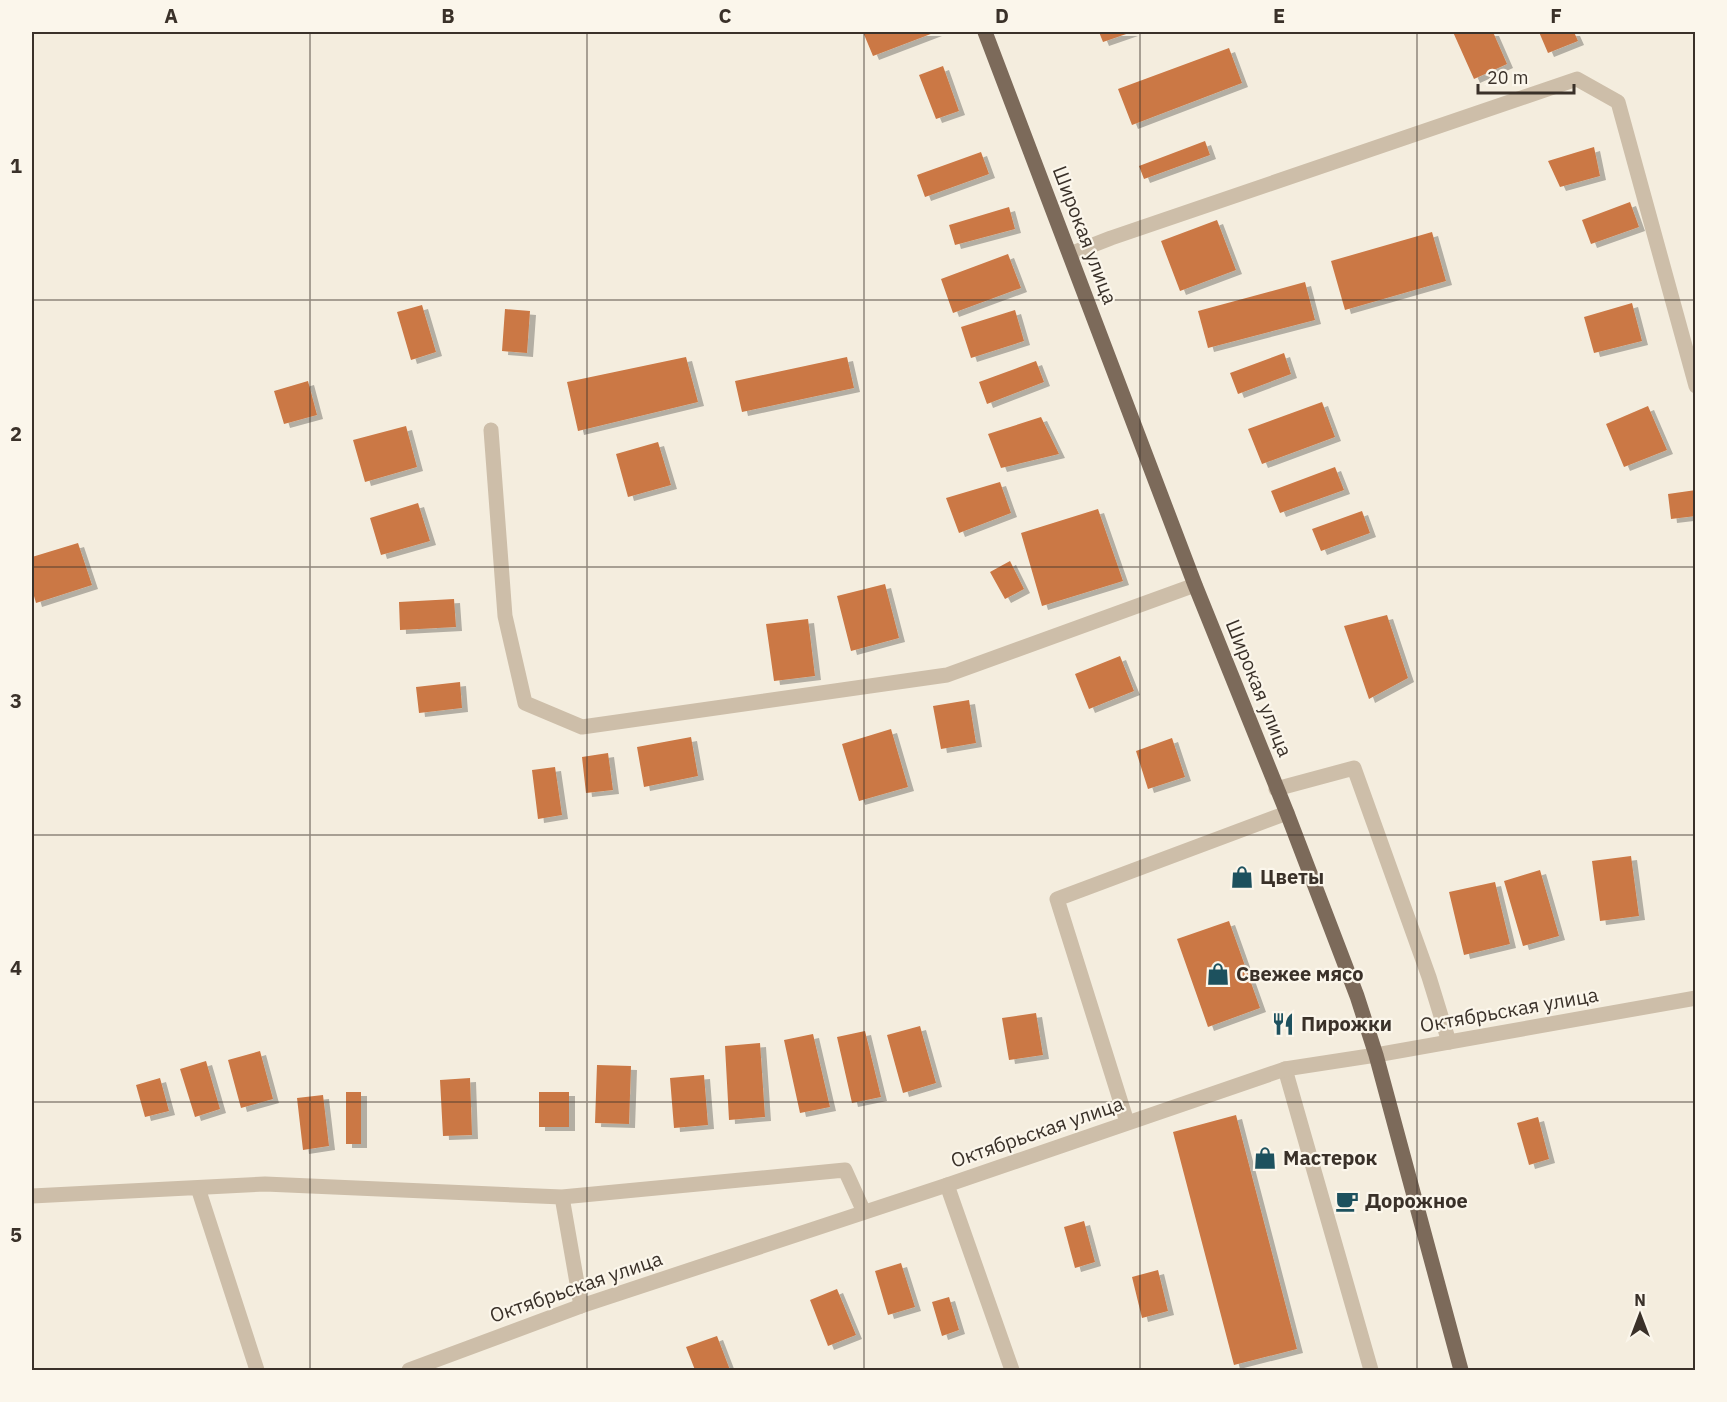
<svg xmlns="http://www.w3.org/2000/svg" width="1727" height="1402" viewBox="0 0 1727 1402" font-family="'IBM Plex Sans',sans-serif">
<defs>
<filter id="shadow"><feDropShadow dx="6" dy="4" stdDeviation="0" flood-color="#0004"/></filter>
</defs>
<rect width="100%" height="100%" fill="#f4edde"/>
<path fill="#cb7845" filter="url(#shadow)" d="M863,32H936L873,56Z
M1099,32H1132L1103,42Z
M1453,32H1493L1507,64L1474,79Z
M1539,32H1574L1578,41L1548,53Z
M1229,48L1242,83L1132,125L1118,89Z
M943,66L959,111L936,119L919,75Z
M1205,141L1210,155L1144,179L1139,166Z
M1594,147L1600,176L1560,187L1548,161Z
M981,152L989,174L925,197L917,175Z
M1630,202L1639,227L1591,244L1582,220Z
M1009,207L1015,229L955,245L949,225Z
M1217,220L1236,270L1180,291L1161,241Z
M1432,232L1446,281L1345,310L1331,261Z
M1008,254L1021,288L953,313L941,279Z
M1305,282L1315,320L1208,348L1198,311Z
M1632,303L1642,341L1594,353L1584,317Z
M422,305L436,352L411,360L397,312Z
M505,309L530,311L527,353L502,351Z
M1015,310L1024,341L971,358L961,327Z
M1284,353L1291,374L1238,394L1230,373Z
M686,357L698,402L578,431L567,382Z
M847,357L854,388L742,412L735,381Z
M1036,361L1044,382L987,404L979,382Z
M308,381L317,415L284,424L274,391Z
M1322,402L1335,437L1262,464L1248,429Z
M1648,406L1667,450L1624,467L1606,424Z
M1041,417L1059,454L1001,468L988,434Z
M406,426L417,467L365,482L353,440Z
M658,442L671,485L628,497L616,454Z
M1335,467L1344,490L1280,513L1271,491Z
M1000,482L1011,513L959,533L946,498Z
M1696,490V516L1671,519L1668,494Z
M418,503L430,541L381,555L370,518Z
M1098,509L1123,581L1042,606L1021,533Z
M1362,511L1370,533L1321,551L1312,529Z
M78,543L92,585L36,603L32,589V557Z
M1010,561L1024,589L1005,599L990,572Z
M885,584L899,638L851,651L837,596Z
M454,599L456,627L400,630L399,602Z
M1387,615L1408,678L1369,699L1344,626Z
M808,619L815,676L774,681L766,624Z
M1120,656L1134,691L1089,709L1075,674Z
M460,682L462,708L419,713L416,687Z
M969,700L976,743L941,749L933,706Z
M891,729L908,787L859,801L842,744Z
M691,737L698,776L644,787L637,747Z
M1172,738L1185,777L1148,789L1136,751Z
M608,753L613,790L586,793L582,757Z
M555,767L562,815L538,819L532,770Z
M1631,856L1639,916L1600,921L1592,861Z
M1540,870L1559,936L1523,946L1504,881Z
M1495,882L1510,944L1464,955L1449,892Z
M1229,921L1260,1008L1208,1027L1177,939Z
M1036,1013L1043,1055L1009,1060L1002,1018Z
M920,1026L936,1083L903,1093L887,1035Z
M865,1031L881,1097L852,1103L837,1037Z
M813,1034L830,1107L800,1113L784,1040Z
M760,1043L765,1117L729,1120L725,1046Z
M260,1051L273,1099L241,1108L228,1060Z
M206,1061L220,1109L195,1117L180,1069Z
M597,1065L631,1066L629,1124L595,1123Z
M704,1075L708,1125L674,1128L670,1078Z
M160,1078L169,1111L145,1117L136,1085Z
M470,1078L472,1135L443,1136L440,1080Z
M346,1092H361V1144H346Z
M539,1092H569V1127H539Z
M323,1095L329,1146L303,1150L297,1098Z
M1236,1115L1297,1349L1234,1365L1173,1132Z
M1538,1117L1549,1159L1529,1165L1517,1123Z
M1084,1221L1095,1262L1075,1268L1064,1227Z
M901,1263L915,1307L888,1315L875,1271Z
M1158,1270L1168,1311L1142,1318L1132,1277Z
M837,1289L856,1335L828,1346L810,1300Z
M949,1297L959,1330L942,1336L932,1302Z
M717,1336L730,1370H695L686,1347Z"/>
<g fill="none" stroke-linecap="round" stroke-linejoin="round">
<path stroke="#cdbea9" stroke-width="15" d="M1070,254L1111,238L1577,79L1618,102L1696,386
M491,430L505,616L525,703L582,727L947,675L1195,585
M1276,789L1354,768L1429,977L1449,1042
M1285,1069L1371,1370
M1127,1122L1057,899L1287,813
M947,1185L1012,1370
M198,1188L257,1370
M32,1196L265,1184L562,1197L581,1306
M562,1197L845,1170L864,1212"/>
<path stroke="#cdbea9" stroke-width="15" d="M409,1370L581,1306L947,1185L1285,1069L1376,1055L1696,998"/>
<path stroke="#7c6a5a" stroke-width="15" d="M985,32L1195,585L1287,813L1357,996L1376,1055L1461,1370"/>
</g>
<path fill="none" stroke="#3a3129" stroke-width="1.5" stroke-opacity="0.55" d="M310,32V1370M587,32V1370M864,32V1370M1140,32V1370M1417,32V1370M32,300H1696M32,567H1696M32,835H1696M32,1102H1696"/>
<defs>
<g id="shop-bare" transform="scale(1.8)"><path d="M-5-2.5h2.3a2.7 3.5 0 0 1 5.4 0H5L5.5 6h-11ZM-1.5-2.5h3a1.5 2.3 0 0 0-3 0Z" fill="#1d515e" stroke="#fbf6eb" stroke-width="2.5" paint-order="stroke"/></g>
<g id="restaurant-bare" transform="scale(1.8)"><path d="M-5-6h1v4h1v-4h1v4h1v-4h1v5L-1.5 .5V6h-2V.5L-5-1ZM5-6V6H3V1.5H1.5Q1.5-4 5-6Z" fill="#1d515e" stroke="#fbf6eb" stroke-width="2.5" paint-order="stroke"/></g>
<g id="cafe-bare" transform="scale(1.8)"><path d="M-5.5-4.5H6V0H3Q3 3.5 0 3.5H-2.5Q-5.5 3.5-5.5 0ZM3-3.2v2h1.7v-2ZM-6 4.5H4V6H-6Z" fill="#1d515e" stroke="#fbf6eb" stroke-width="2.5" paint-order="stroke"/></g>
</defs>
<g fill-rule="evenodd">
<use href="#shop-bare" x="1242" y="877"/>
<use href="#shop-bare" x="1218" y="974"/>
<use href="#restaurant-bare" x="1283" y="1024"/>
<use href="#shop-bare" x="1265" y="1158"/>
<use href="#cafe-bare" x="1347" y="1201"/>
</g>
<g text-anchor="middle" stroke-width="4.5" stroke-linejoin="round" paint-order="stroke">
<g font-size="20" fill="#3a3129" stroke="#fbf6eb">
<text transform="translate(1085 235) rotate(69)" y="7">Широкая улица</text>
<text transform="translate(1259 688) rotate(68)" y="7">Широкая улица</text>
<text transform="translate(1509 1010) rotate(-10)" y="7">Октябрьская улица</text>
<text transform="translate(1037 1132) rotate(-19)" y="7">Октябрьская улица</text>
<text transform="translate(576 1287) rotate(-19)" y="7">Октябрьская улица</text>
</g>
<g font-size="20" font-weight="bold" fill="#3a3129" stroke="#fbf6eb" text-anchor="start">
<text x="1260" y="884">Цветы</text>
<text x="1236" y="981">Свежее мясо</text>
<text x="1301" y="1031">Пирожки</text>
<text x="1283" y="1165">Мастерок</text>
<text x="1365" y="1208">Дорожное</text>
</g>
</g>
<rect width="1727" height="1402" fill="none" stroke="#fbf6eb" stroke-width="66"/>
<g transform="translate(1640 1315)" stroke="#fbf6eb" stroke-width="4.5" paint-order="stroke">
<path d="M0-4.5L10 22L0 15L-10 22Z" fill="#3a3129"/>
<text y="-9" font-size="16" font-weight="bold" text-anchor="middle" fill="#3a3129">N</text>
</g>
<path d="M1478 84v9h96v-9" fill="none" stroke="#3a3129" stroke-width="3"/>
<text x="1487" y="84" font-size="18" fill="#3a3129" stroke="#fbf6eb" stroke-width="4.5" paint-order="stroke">20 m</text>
<rect x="33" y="33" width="1661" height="1336" fill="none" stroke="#3a3129" stroke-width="2"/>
<g font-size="20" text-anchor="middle" font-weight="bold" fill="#3a3129">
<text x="171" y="23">A</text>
<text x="448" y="23">B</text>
<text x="725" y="23">C</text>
<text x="1002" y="23">D</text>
<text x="1279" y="23">E</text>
<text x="1556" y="23">F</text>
<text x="16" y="173">1</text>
<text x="16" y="441">2</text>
<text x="16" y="708">3</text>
<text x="16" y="975">4</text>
<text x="16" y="1242">5</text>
</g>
</svg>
